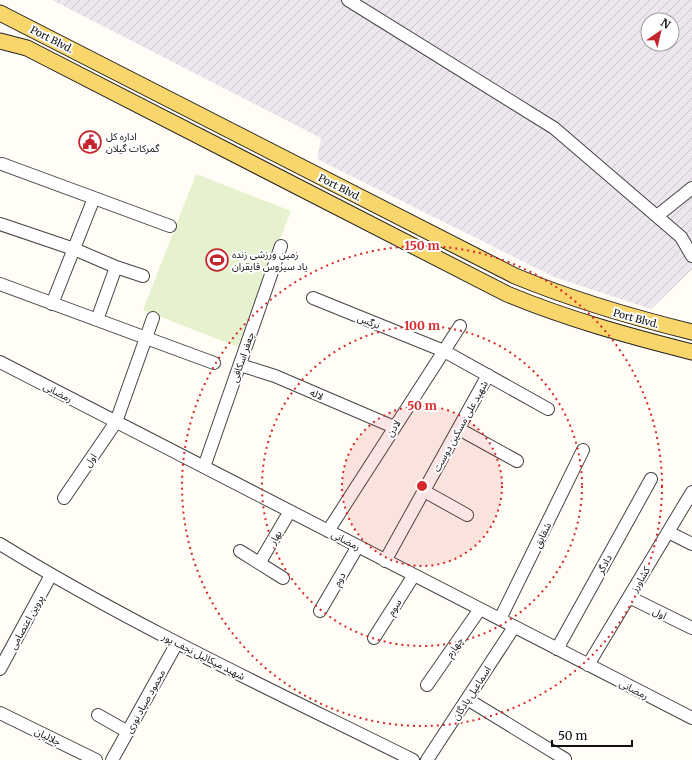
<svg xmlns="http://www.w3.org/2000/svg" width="692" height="760" viewBox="0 0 692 760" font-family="Merriweather,'Noto Sans Arabic',serif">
<defs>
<pattern id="industrial-furrows" width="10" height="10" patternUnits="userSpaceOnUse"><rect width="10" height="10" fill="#eee6ef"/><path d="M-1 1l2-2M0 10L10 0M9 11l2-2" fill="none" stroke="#cbc4cc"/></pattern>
</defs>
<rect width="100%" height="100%" fill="#fffdf5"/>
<path fill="url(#industrial-furrows)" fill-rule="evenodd" d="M52,0H692V269L651,309L554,277L317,159L321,138ZM648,20H672V44H648Z"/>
<path fill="#e6f2cf" d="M196,174L291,211L238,347L143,310Z"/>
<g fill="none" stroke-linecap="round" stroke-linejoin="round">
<g stroke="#444" stroke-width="14">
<path id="minor" d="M348,0L554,128L681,237L692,256
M2,164L170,226
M657,216L692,188
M0,224L74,249L116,267L143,276
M0,284L214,363
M313,298L444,351L548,409
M52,304L94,198
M97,320L116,267
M0,362L692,718
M240,365L275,376L394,427
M459,429L517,461
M204,467L281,246
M424,491L467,515
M64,498L116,422L153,318
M328,531L460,326
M668,532L692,544
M0,544C132,625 274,691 413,760
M240,551L283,578
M385,561L488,375
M260,562L290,511
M629,597L692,628
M320,611L358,546
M500,619L583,450
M374,638L414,575
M557,649L651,479
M588,665L692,492
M0,669L51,575
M427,685L480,609
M467,699L565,759
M0,713L96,760
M98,715L128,732
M112,760L177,643
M427,760L514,627"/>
</g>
<g stroke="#222" stroke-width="17">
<path id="major" d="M0,13L515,276C573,300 631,317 692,332
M0,41L27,48L507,294C567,319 629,336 692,352"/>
</g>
<use href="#minor" stroke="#fff" stroke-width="12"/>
<use href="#major" stroke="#f9d66b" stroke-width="15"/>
</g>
<circle cx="422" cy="486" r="80" fill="#d62828" fill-opacity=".12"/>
<g fill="none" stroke="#d62828" stroke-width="2" stroke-dasharray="2 4">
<circle cx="422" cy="486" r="80"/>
<circle cx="422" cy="486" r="160"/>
<circle cx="422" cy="486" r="240"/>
</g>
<defs>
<g id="civic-ring" transform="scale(1.15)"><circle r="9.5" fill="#fff" stroke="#c4262e" stroke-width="1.5"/><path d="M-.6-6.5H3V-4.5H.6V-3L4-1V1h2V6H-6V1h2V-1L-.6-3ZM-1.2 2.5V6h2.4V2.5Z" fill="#c4262e"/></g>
<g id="stadium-ring" transform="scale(1.15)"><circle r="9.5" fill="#fff" stroke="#c4262e" stroke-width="1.5"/><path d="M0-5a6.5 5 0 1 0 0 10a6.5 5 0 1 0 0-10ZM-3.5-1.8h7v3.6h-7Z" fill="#c4262e"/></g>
</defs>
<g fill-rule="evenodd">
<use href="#civic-ring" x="90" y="142"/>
<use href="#stadium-ring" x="217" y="260"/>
</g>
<g text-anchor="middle" stroke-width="4" stroke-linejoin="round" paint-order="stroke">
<g font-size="10" fill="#111" stroke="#fff">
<text transform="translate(52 39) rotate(27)" y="4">Port Blvd.</text>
<text transform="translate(340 187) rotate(27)" y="4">Port Blvd.</text>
<text transform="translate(636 318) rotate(15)" y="4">Port Blvd.</text>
<text transform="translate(369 321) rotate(22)" y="4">نرگس</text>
<text transform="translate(242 357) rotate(-71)" y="4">جعفر اسکافی</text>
<text transform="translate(58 392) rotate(27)" y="4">رمضانی</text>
<text transform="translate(317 394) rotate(23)" y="4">لاله</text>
<text transform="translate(460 426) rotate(-61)" y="4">شهید علی مسکین دوست</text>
<text transform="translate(393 428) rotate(-57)" y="4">لادن</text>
<text transform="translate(90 460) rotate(-55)" y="4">اول</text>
<text transform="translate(542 535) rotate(-64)" y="4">شقایق</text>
<text transform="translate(275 537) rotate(-59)" y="4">بهار</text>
<text transform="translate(346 540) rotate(27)" y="4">رمضانی</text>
<text transform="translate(604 564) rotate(-61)" y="4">دادگر</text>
<text transform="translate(339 579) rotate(-60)" y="4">دوم</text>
<text transform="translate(640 579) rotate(-59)" y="4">کشاورز</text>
<text transform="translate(394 607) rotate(-58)" y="4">سوم</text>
<text transform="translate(660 613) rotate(26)" y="4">اول</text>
<text transform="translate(26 622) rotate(-61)" y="4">پروین اعتصامی</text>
<text transform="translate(454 647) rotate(-55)" y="4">چهارم</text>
<text transform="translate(204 656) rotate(27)" y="4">شهید میکائیل نجف پور</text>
<text transform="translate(634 689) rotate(27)" y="4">رمضانی</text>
<text transform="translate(471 693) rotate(-57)" y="4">اسماعیل پادگان</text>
<text transform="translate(145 701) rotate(-61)" y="4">محمود صیاد نوری</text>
<text transform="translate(48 736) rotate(26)" y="4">جلالیان</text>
</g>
<g font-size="10" fill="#111" stroke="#fff" text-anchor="start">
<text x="106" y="140">اداره کل<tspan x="106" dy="12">گمرکات گیلان</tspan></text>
<text x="232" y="258">زمین ورزشی زنده<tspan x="232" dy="12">یاد سیروس قایقران</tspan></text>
</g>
</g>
<circle cx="422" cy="486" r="6" fill="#d62828" stroke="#fff" stroke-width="2"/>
<g font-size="12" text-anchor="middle" font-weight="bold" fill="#d62828" stroke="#fff" stroke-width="4" stroke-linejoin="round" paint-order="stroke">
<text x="422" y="250">150 m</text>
<text x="422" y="330">100 m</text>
<text x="422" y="410">50 m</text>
</g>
<g transform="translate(660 32) rotate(34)"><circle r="19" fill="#ffffff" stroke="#a0a0a0"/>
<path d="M0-3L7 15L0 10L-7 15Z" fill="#c4262e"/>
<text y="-6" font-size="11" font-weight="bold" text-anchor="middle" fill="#111111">N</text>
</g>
<path d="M552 740v6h80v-6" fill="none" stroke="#111111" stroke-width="2"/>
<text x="558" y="740" font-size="12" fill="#111111" stroke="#ffffff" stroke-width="3" paint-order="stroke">50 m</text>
</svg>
